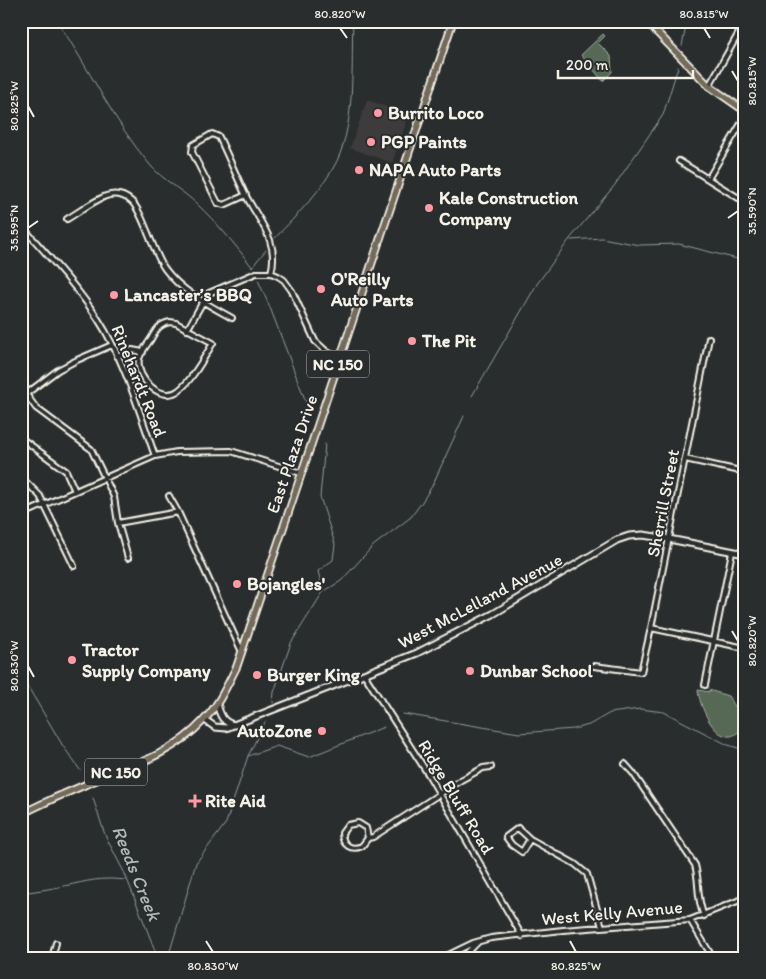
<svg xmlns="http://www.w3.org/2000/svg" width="766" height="979" viewBox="0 0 766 979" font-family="Itim,sans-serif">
<rect width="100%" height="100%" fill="#2a2d2e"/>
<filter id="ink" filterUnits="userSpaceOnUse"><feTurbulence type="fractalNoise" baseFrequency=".02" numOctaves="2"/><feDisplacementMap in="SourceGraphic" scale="10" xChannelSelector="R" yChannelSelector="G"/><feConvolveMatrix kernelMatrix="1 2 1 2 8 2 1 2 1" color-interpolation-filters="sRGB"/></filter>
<g filter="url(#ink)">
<path fill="#3e3a3a" d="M367,100L409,115L392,163L350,148Z"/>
<path fill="#556954" stroke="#a4ad9e" d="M603,34L605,36L598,43L611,56L612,72L603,81L581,55Z
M698,690L709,692V690L728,696L744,719L745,727C741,730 736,735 731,736C713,739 699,704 698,690Z"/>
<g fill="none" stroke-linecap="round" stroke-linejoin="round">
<path stroke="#8f9da1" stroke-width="1" d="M57,21C89,68 113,121 150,165C163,180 182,190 197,204C217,223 235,244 252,267L266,250
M682,46L687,21
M275,238C297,215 323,189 337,161C356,119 351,66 353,21
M571,240L602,238L639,245L679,244L745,261
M258,280L271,310L309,410
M472,396L537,284L569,240L614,186L663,115L678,67
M323,592L318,571L333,560L335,544L320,497L325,444
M21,675L63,746L80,770
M273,703L274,692L291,643L323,592L341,581L373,546L411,517L422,502L432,486L464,416
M403,714L519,733L574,729L589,725L610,713L640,709L664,712L728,745L745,750
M248,756L277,746L309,757L384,727
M93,798L105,835L125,874L158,958
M21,893C36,891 50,889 64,886C89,881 99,877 126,880
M168,958L196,863L226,823L248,756L265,722"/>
<g stroke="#f4f1e8" stroke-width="8">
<path id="street" d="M709,86L745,22
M679,161L745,202
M708,179L745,117
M246,195L224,205L218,203L192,152L193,145L212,134L219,137C228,156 236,175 245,194C258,220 280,241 271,273
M67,219C79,212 93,201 106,196C115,193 124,195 131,201C142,209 153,253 165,269C182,292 207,304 232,318
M21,225C47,255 76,285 98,319C124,359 139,411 155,456
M170,322L176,323L213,343C205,356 191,382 179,390C162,404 135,378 139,359C141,352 147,345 151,339C156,330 159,324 170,322Z
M187,330L205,298L209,293L256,273H271L278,276L284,280L292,291L315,341L327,352L340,358
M112,345L77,360L58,370L26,394L36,408L91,449L114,497L118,523
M117,356L132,350L143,352
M21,388L26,394
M21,438L66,471L75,491
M685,459L745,472
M21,477L40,496L74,566
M169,496L178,512L242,652
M21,515L155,456L177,452L231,451L301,473
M128,558L118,523L178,512
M651,628L745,648
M594,666L641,672L651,628L709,338
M364,674L428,774L522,936
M705,685L732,552
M625,764L633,773L695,865C700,883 696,898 704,916
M518,828L530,839L522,852L512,845L506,837Z
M368,838L366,828L358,823L348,825L342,833C342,845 351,851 362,846L368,838L373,837L461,780L483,768L491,767
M530,839L575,864L587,874L602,927
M690,920L713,958
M52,958L56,943
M442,958L473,943L491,938L563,930L690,920L745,898
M462,958L478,942"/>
</g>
<g stroke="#f4f1e8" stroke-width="9">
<path id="secondary" d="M217,704C220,715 223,724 236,725
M205,720L215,727L226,728L417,653L493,614L617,540L629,536L643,535L669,539L745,554"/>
</g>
<g stroke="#f4f1e8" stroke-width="9">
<path id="primary" d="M646,21L709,86L745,111
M21,814C43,803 65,793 87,784C128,767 172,755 203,721C218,706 227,686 237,666L453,21"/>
</g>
<use href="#street" stroke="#2a2d2e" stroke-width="4"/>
<use href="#secondary" stroke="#2a2d2e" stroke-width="5"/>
<use href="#primary" stroke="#736b5a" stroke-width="5.5"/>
</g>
</g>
<path fill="none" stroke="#f4f1e8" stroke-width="2" d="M340,28L347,38M704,28L710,38M732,71L738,81M28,106L34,117M728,218L738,211M28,228L38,221M732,631L738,641M28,666L34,677M206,941L213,952M570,941L576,952"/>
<g fill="#ff9aa2" stroke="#2a2d2e" stroke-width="2">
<circle cx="378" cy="113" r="5"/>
<circle cx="371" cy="142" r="5"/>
<circle cx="359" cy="170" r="5"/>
<circle cx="429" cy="208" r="5"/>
<circle cx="321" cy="289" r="5"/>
<circle cx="114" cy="295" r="5"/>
<circle cx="412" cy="341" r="5"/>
<circle cx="237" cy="584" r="5"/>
<circle cx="72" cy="660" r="5"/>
<circle cx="470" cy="671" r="5"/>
<circle cx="257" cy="675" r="5"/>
<circle cx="322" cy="731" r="5"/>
<path d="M192.5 793.5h5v5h5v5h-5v5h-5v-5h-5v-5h5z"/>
</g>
<g text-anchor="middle" stroke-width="4" stroke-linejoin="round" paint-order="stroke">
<g fill="#2a2d2e" stroke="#b7b6b0" stroke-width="1">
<rect x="307" y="350.5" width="62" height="27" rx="4"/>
<rect x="85" y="758.5" width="62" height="27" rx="4"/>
</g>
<g font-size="16" font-weight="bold" fill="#f4f1e8">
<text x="338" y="370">NC 150</text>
<text x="116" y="778">NC 150</text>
</g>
<g font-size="18" font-weight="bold" fill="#f4f1e8" stroke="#2a2d2e" text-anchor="start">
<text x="388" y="119">Burrito Loco</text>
<text x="381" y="148">PGP Paints</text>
<text x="369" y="176">NAPA Auto Parts</text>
<text x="439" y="204">Kale Construction<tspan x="439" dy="21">Company</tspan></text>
<text x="331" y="285">O'Reilly<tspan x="331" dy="21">Auto Parts</tspan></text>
<text x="124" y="301">Lancaster’s BBQ</text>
<text x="422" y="347">The Pit</text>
<text x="247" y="590">Bojangles'</text>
<text x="82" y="656">Tractor<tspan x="82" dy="21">Supply Company</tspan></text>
<text x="480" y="677">Dunbar School</text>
<text x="267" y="681">Burger King</text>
<text x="312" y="737" text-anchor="end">AutoZone</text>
<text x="205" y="807">Rite Aid</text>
</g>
<g font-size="18" fill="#f4f1e8" stroke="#2a2d2e">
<text transform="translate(139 381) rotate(68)" y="6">Rinehardt Road</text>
<text transform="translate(292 454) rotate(-71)" y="6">East Plaza Drive</text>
<text transform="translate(663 503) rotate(-79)" y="6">Sherrill Street</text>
<text transform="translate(480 601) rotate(-28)" y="6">West McLelland Avenue</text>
<text transform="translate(456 797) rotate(59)" y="6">Ridge Bluff Road</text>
<text transform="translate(612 913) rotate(-5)" y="6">West Kelly Avenue</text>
</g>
<g font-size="19" font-style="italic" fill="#b1b9b8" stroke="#2a2d2e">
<text transform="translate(137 873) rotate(68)" y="7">Reeds Creek</text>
</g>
</g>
<rect width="766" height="979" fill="none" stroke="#2a2d2e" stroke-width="55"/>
<path d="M558 70v8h135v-8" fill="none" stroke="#f4f1e8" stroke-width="2.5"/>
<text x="566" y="70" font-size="15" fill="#f4f1e8" stroke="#2a2d2e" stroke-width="4" paint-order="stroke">200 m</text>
<rect x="28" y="28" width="710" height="924" fill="none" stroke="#f4f1e8" stroke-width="2"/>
<g font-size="12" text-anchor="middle" fill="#f4f1e8">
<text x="340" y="18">80.820°W</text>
<text x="704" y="18">80.815°W</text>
<text transform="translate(752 81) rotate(-90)" y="4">80.815°W</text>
<text transform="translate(14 106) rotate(-90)" y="4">80.825°W</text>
<text transform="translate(752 211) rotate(-90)" y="4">35.590°N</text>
<text transform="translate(14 228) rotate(-90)" y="4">35.595°N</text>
<text transform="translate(752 641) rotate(-90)" y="4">80.820°W</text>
<text transform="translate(14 666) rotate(-90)" y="4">80.830°W</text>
<text x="213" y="970">80.830°W</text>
<text x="576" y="970">80.825°W</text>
</g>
</svg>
